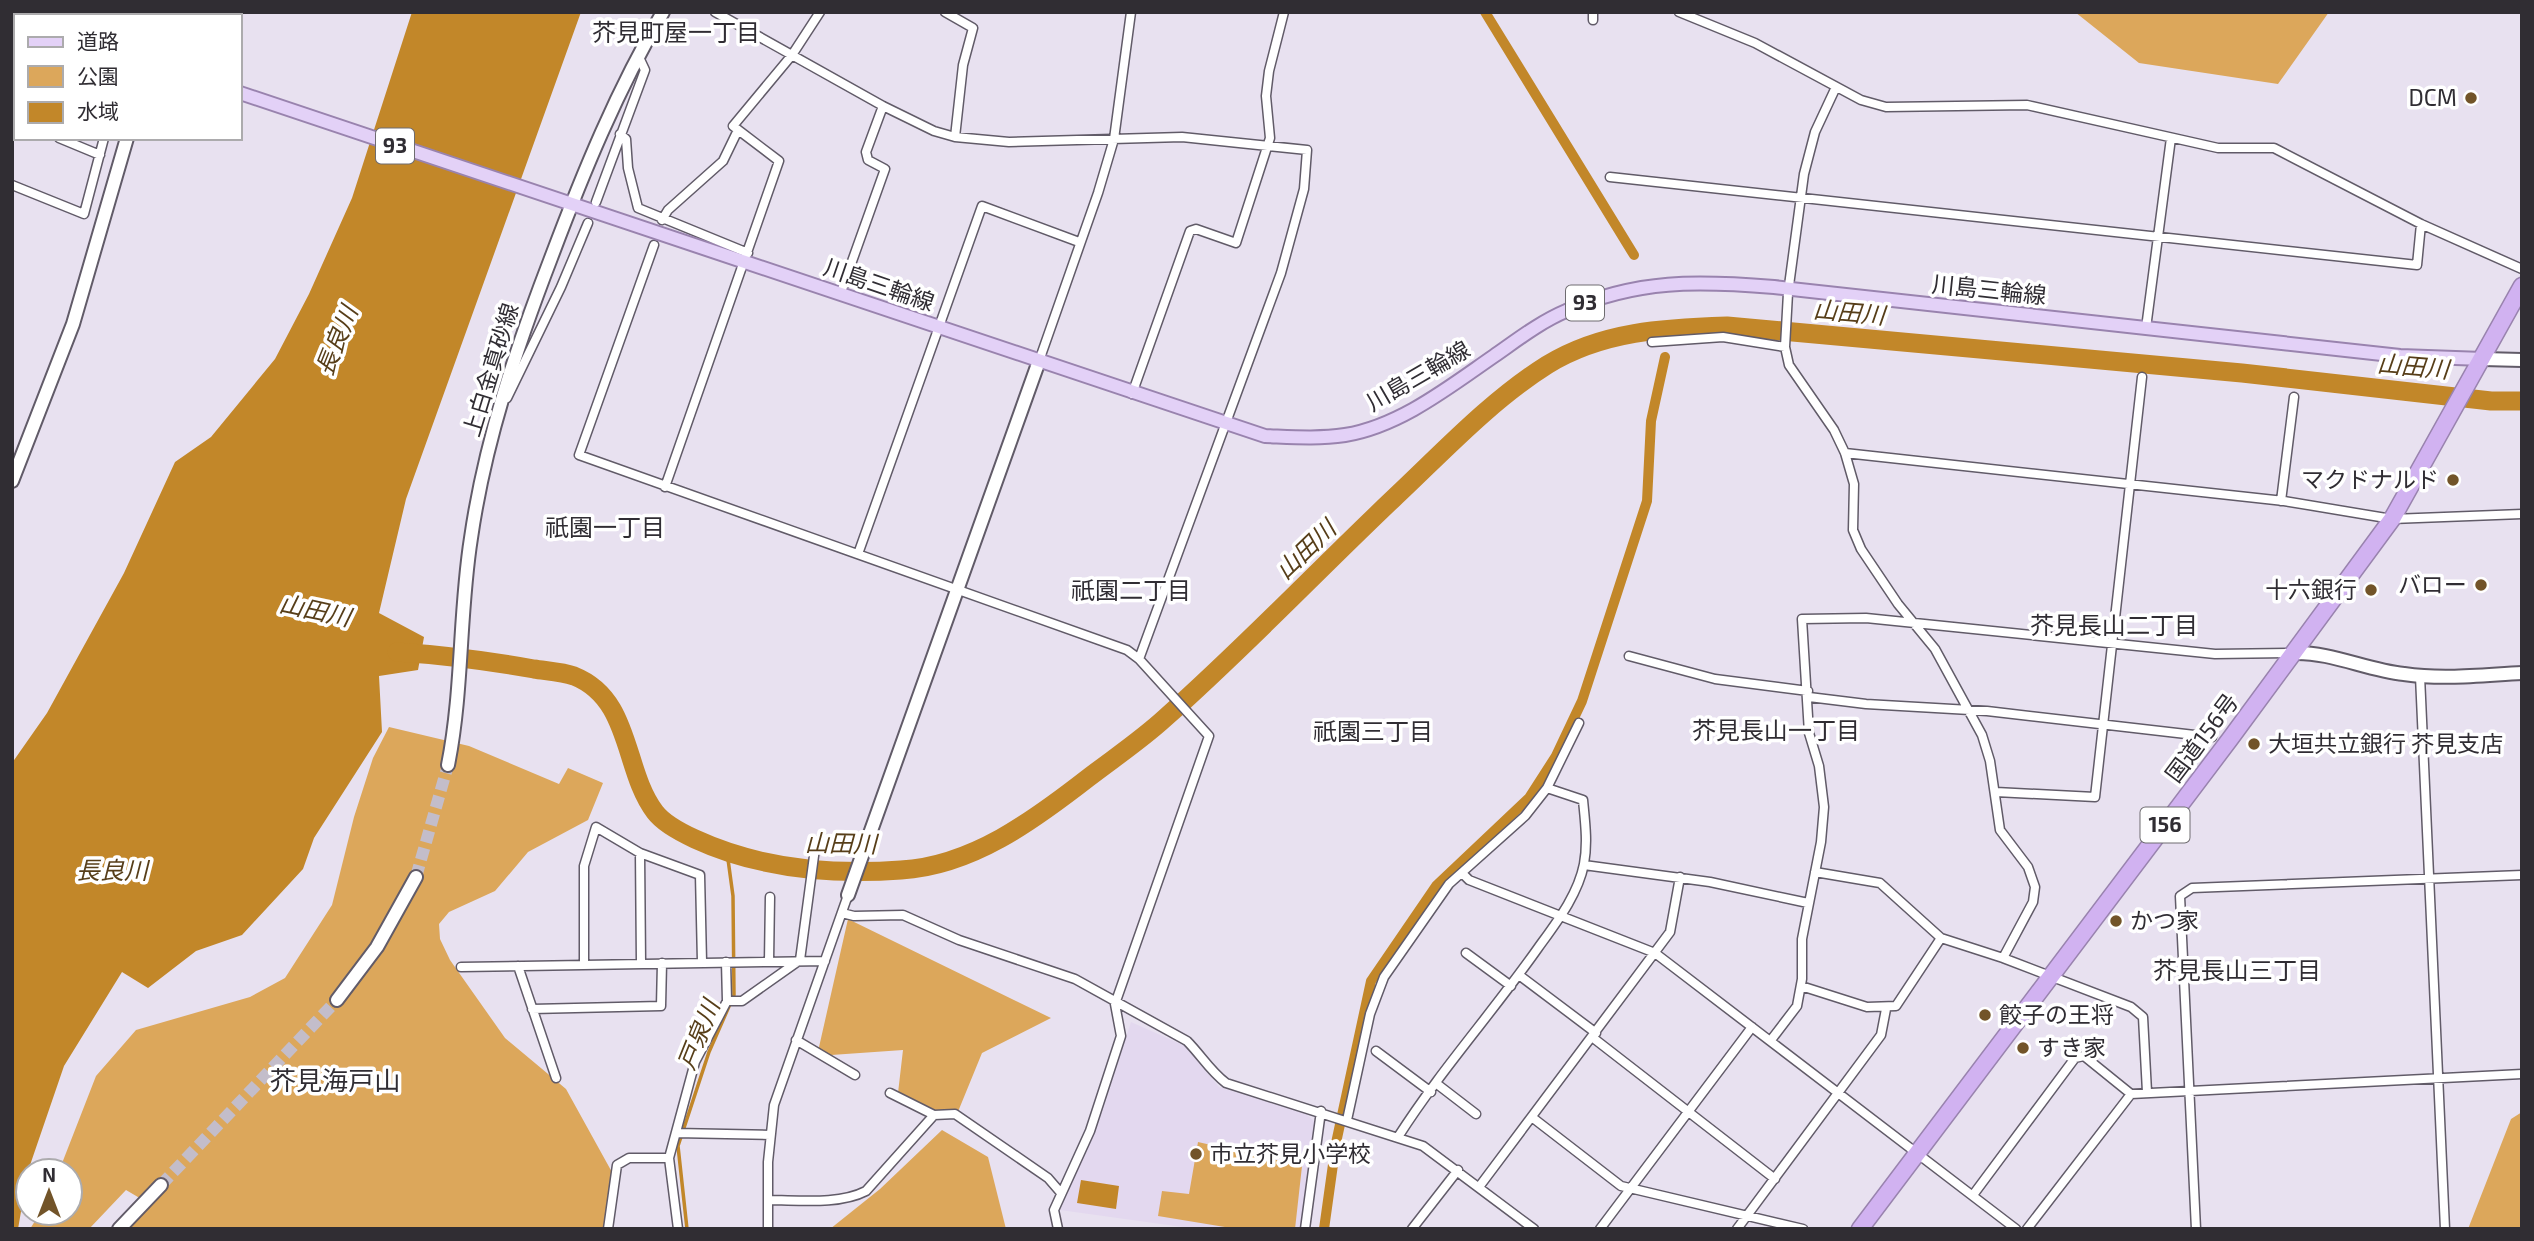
<svg xmlns="http://www.w3.org/2000/svg" width="2534" height="1241" viewBox="0 0 2534 1241" font-family="'Exo 2','Noto Sans JP',sans-serif">
<rect width="100%" height="100%" fill="#e8e1f0"/>
<path fill="#e3d8ef" d="M1131,1022L1185,1046L1219,1087L1306,1114L1315,1122L1300,1229H1197L1060,1210L1067,1186L1102,1113Z"/>
<path fill="#dca75b" d="M2075,12H2329L2278,84L2139,63Z
M389,727L469,746L559,784L568,768L603,783L588,820L528,852L495,891L449,912L439,924L440,939L450,960L505,1038L566,1089L613,1174L607,1229H120L143,1200L126,1190L89,1229H30L40,1213H70V1171H59L96,1076L136,1030L250,997L285,978L332,905L354,817L373,758Z
M848,919L1051,1018L982,1053L955,1119L898,1093L903,1050L817,1056Z
M2522,1112V1229H2468L2511,1119Z
M942,1130L988,1157L1006,1229H830L880,1189Z
M1198,1142L1302,1166L1295,1229H1237L1158,1216L1162,1191L1189,1194Z"/>
<path fill="#c28729" d="M412,12H581L406,499L379,613L424,637L418,670L379,676L382,732L314,838L303,869L242,935L196,951L148,988L122,972L64,1066L28,1171L18,1229H12V763L47,713L124,573L175,462L211,437L275,359L309,294L352,198Z
M1081,1180L1119,1186L1116,1209L1077,1203Z"/>
<g fill="none" stroke-linecap="round" stroke-linejoin="round">
<path stroke="#c28729" stroke-width="3.5" d="M687,1229L678,1146L709,1052L734,995L733,896L727,852"/>
<path stroke="#c28729" stroke-width="10" d="M1485,12L1634,255
M1324,1229L1336,1143L1371,981L1436,886L1529,798L1556,756L1582,701L1647,501L1651,421L1665,357"/>
<path stroke="#c28729" stroke-width="19" d="M397,652C443,655 489,661 534,669C547,671 563,672 574,676C632,699 623,770 655,812C664,824 682,833 695,839C760,869 831,875 901,870C972,866 1034,820 1088,778C1114,758 1141,740 1165,718C1244,648 1317,571 1394,498C1442,453 1490,401 1547,365C1602,331 1665,328 1727,326L2242,373L2491,401H2522"/>
<path stroke="#c3bdca" stroke-width="12" stroke-dasharray="12 6" stroke-linecap="butt" d="M416,877L448,765
M161,1185L337,1000"/>
<g stroke="#615b68" stroke-width="11">
<path id="street" d="M715,12L883,106L934,131L955,137L1009,142L1182,137L1307,150L1304,189L1281,273L1139,659
M945,12L973,28L963,65L955,137
M1679,12L1755,43L1861,100L1886,107L2027,105L2218,148H2274L2421,224L2522,269
M90,16V12
M1593,20V12
M12,36L16,37
M12,118L16,120
M620,134L626,139L628,168L638,208L748,253
M59,138L100,155
M1610,177L2417,265L2421,224
M12,185L84,214L104,138
M596,202L645,70L638,55
M662,220L668,210L723,161L738,130
M654,245L579,455L1127,650L1139,659L1209,736L1115,1004L1121,1036L1090,1131L1054,1210L1058,1229
M840,295L885,169L868,160L866,152L883,106
M2146,328L2171,138
M1652,342L1723,337L1785,347L1788,293L1804,174L1815,132L1836,87
M1785,347L1789,365L1834,430L1845,453L1854,484L1853,530L1861,549L1898,604L1935,649L1982,735L1990,761L2000,830L2028,867L2035,887L2033,902L2003,958
M1039,361L1098,193L1114,139L1131,12
M1132,394L1190,231L1196,229L1236,243L1270,138L1266,96L1269,71L1284,12
M507,398L561,287L588,223
M1845,453L2284,501L2392,519L2522,514
M665,487L779,161L733,126L792,55L820,12
M2281,501L2294,397
M858,554L982,206L1079,242
M1629,656L1715,679L1808,691
M2420,676L2445,1229
M1809,697L1866,704L1987,711L2212,737
M1996,792L2095,797L2142,377
M640,853L641,963
M1584,865L1710,882L1808,903
M1815,872L1880,883L1941,938L2003,958L2131,1007L2143,1017L2147,1092
M1462,873L1469,880L1655,953L2016,1229
M842,913L854,916L903,915L959,940L1075,979L1187,1041C1201,1055 1210,1071 1226,1083L1423,1146L1534,1229
M1466,953L1511,986
M769,961L770,897
M584,964V866L596,827L640,853L700,875L702,962
M518,966L556,1078
M461,967L825,961
M1519,975L1596,1033
M1801,986L1867,1007L1896,1006L1941,938
M727,1001H742L800,960L816,841
M532,1009L661,1006L662,963
M1592,1037L1775,1179
M796,1040L855,1075
M1771,1040L1797,1006L1802,979V939L1821,842L1824,807L1819,766L1809,733L1802,619L1866,618L2215,654L2294,653
M1376,1051L1431,1092
M1437,1084L1476,1114
M890,1093L934,1115L955,1114L1048,1178L1061,1193
M1533,1118L1621,1186L1803,1229
M1347,1120L1370,1014L1384,977L1449,884L1525,816L1547,788L1579,723
M676,1133L770,1135
M1398,1137C1440,1071 1493,1012 1538,948C1556,923 1578,895 1584,864C1588,843 1585,821 1583,800L1547,788
M1479,1187L1670,932L1680,877
M1973,1195L2075,1058L2084,1056L2131,1094
M769,1200C798,1200 839,1205 866,1191L934,1115
M608,1229L617,1165L629,1158H669
M678,1229L669,1158L695,1062L727,1001L726,962
M768,1229V1162L774,1105L848,895
M1305,1229L1321,1111
M1412,1229L1458,1170
M1600,1229L1752,1027
M1737,1229L1881,1035L1886,1009
M2027,1229L2131,1094L2522,1074
M2196,1229L2180,896L2192,888L2522,875"/>
</g>
<g stroke="#615b68" stroke-width="16">
<path id="secondary" d="M170,16L171,12
M2483,359L2522,360
M12,481L73,324L127,138
M2294,653C2332,652 2366,670 2404,674C2443,680 2483,675 2522,673
M448,765C463,690 459,613 471,538C485,441 516,349 551,258C583,173 617,90 663,12
M848,895L1039,361
M337,1000L377,947L416,877
M119,1229L161,1185"/>
</g>
<g stroke="#9983ae" stroke-width="16">
<path id="primary" d="M22,12L30,16
M240,93L1265,436C1292,437 1318,439 1345,435C1400,426 1449,387 1494,356C1517,340 1540,322 1566,311C1637,279 1698,281 1774,287L2400,356L2483,359"/>
</g>
<g stroke="#9983ae" stroke-width="19">
<path id="highway" d="M1860,1229L2230,739L2392,519L2522,286"/>
</g>
<use href="#street" stroke="#fff" stroke-width="8"/>
<use href="#secondary" stroke="#fff" stroke-width="12"/>
<use href="#primary" stroke="#e3d1f7" stroke-width="12"/>
<use href="#highway" stroke="#d1b2f1" stroke-width="16"/>
</g>
<g fill="#725429" stroke="#fff" stroke-width="2.5">
<circle cx="2471" cy="98" r="7"/>
<circle cx="2453" cy="480" r="7"/>
<circle cx="2481" cy="585" r="7"/>
<circle cx="2371" cy="590" r="7"/>
<circle cx="2254" cy="744" r="7"/>
<circle cx="2116" cy="921" r="7"/>
<circle cx="1985" cy="1015" r="7"/>
<circle cx="2023" cy="1048" r="7"/>
<circle cx="1196" cy="1154" r="7"/>
</g>
<g text-anchor="middle" stroke-width="7" stroke-linejoin="round" paint-order="stroke">
<g fill="#fff" stroke="#6e6c70" stroke-width="2">
<rect x="376" y="128.5" width="38" height="35" rx="5"/>
<rect x="1566" y="285.5" width="38" height="35" rx="5"/>
<rect x="2140.5" y="807.5" width="49" height="35" rx="5"/>
</g>
<g font-size="21" font-weight="bold" fill="#302d33">
<text x="395" y="153">93</text>
<text x="1585" y="310">93</text>
<text x="2165" y="832">156</text>
</g>
<g font-size="23" fill="#302d33" stroke="#fff" text-anchor="start">
<text x="2457" y="106" text-anchor="end">DCM</text>
<text x="2439" y="488" text-anchor="end">マクドナルド</text>
<text x="2467" y="593" text-anchor="end">バロー</text>
<text x="2357" y="598" text-anchor="end">十六銀行</text>
<text x="2268" y="752">大垣共立銀行 芥見支店</text>
<text x="2130" y="929">かつ家</text>
<text x="1999" y="1023">餃子の王将</text>
<text x="2037" y="1056">すき家</text>
<text x="1210" y="1162">市立芥見小学校</text>
</g>
<g font-size="23" fill="#302d33" stroke="#fff">
<text transform="translate(879 285) rotate(19)" y="8">川島三輪線</text>
<text transform="translate(1989 290) rotate(6)" y="8">川島三輪線</text>
<text transform="translate(491 370) rotate(-73)" y="8">上白金真砂線</text>
<text transform="translate(1418 376) rotate(-30)" y="8">川島三輪線</text>
<text transform="translate(2202 738) rotate(-53)" y="8">国道156号</text>
</g>
<g font-size="24" fill="#302d33" stroke="#fff">
<text x="676" y="41">芥見町屋一丁目</text>
<text x="605" y="536">祇園一丁目</text>
<text x="1131" y="599">祇園二丁目</text>
<text x="2114" y="634">芥見長山二丁目</text>
<text x="1776" y="739">芥見長山一丁目</text>
<text x="1373" y="740">祇園三丁目</text>
<text x="2237" y="979">芥見長山三丁目</text>
</g>
<g font-size="24" font-style="italic" fill="#573e19" stroke="#fff">
<text transform="translate(1849 313) rotate(5)" y="8">山田川</text>
<text transform="translate(337 341) rotate(-68)" y="8">長良川</text>
<text transform="translate(2413 367) rotate(5)" y="8">山田川</text>
<text transform="translate(1306 550) rotate(-44)" y="8">山田川</text>
<text transform="translate(315 611) rotate(12)" y="8">山田川</text>
<text transform="translate(841 844) rotate(1)" y="8">山田川</text>
<text x="112" y="879">長良川</text>
<text transform="translate(699 1035) rotate(-68)" y="8">戸泉川</text>
</g>
<g font-size="26" fill="#302d33" stroke="#fff">
<text x="335" y="1090">芥見海戸山</text>
</g>
</g>
<rect width="2534" height="1241" fill="none" stroke="#302d33" stroke-width="28"/>
<rect x="14" y="14" width="228" height="126" fill="#ffffff" stroke="#acabad" stroke-width="2"/>
<rect x="28" y="37" width="35" height="10" fill="#e3d1f7" stroke="#acabad" stroke-width="2"/>
<text x="77" y="49" font-size="21" fill="#302d33">道路</text>
<rect x="28" y="66" width="35" height="21" fill="#dca75b" stroke="#acabad" stroke-width="2"/>
<text x="77" y="84" font-size="21" fill="#302d33">公園</text>
<rect x="28" y="102" width="35" height="21" fill="#c28729" stroke="#acabad" stroke-width="2"/>
<text x="77" y="119" font-size="21" fill="#302d33">水域</text>
<g transform="translate(49 1192)"><circle r="33" fill="#ffffff" stroke="#acabad" stroke-width="2"/>
<path d="M0-5L12 26L0 18L-12 26Z" fill="#725429"/>
<text y="-10" font-size="19" font-weight="bold" text-anchor="middle" fill="#302d33">N</text>
</g>
</svg>
